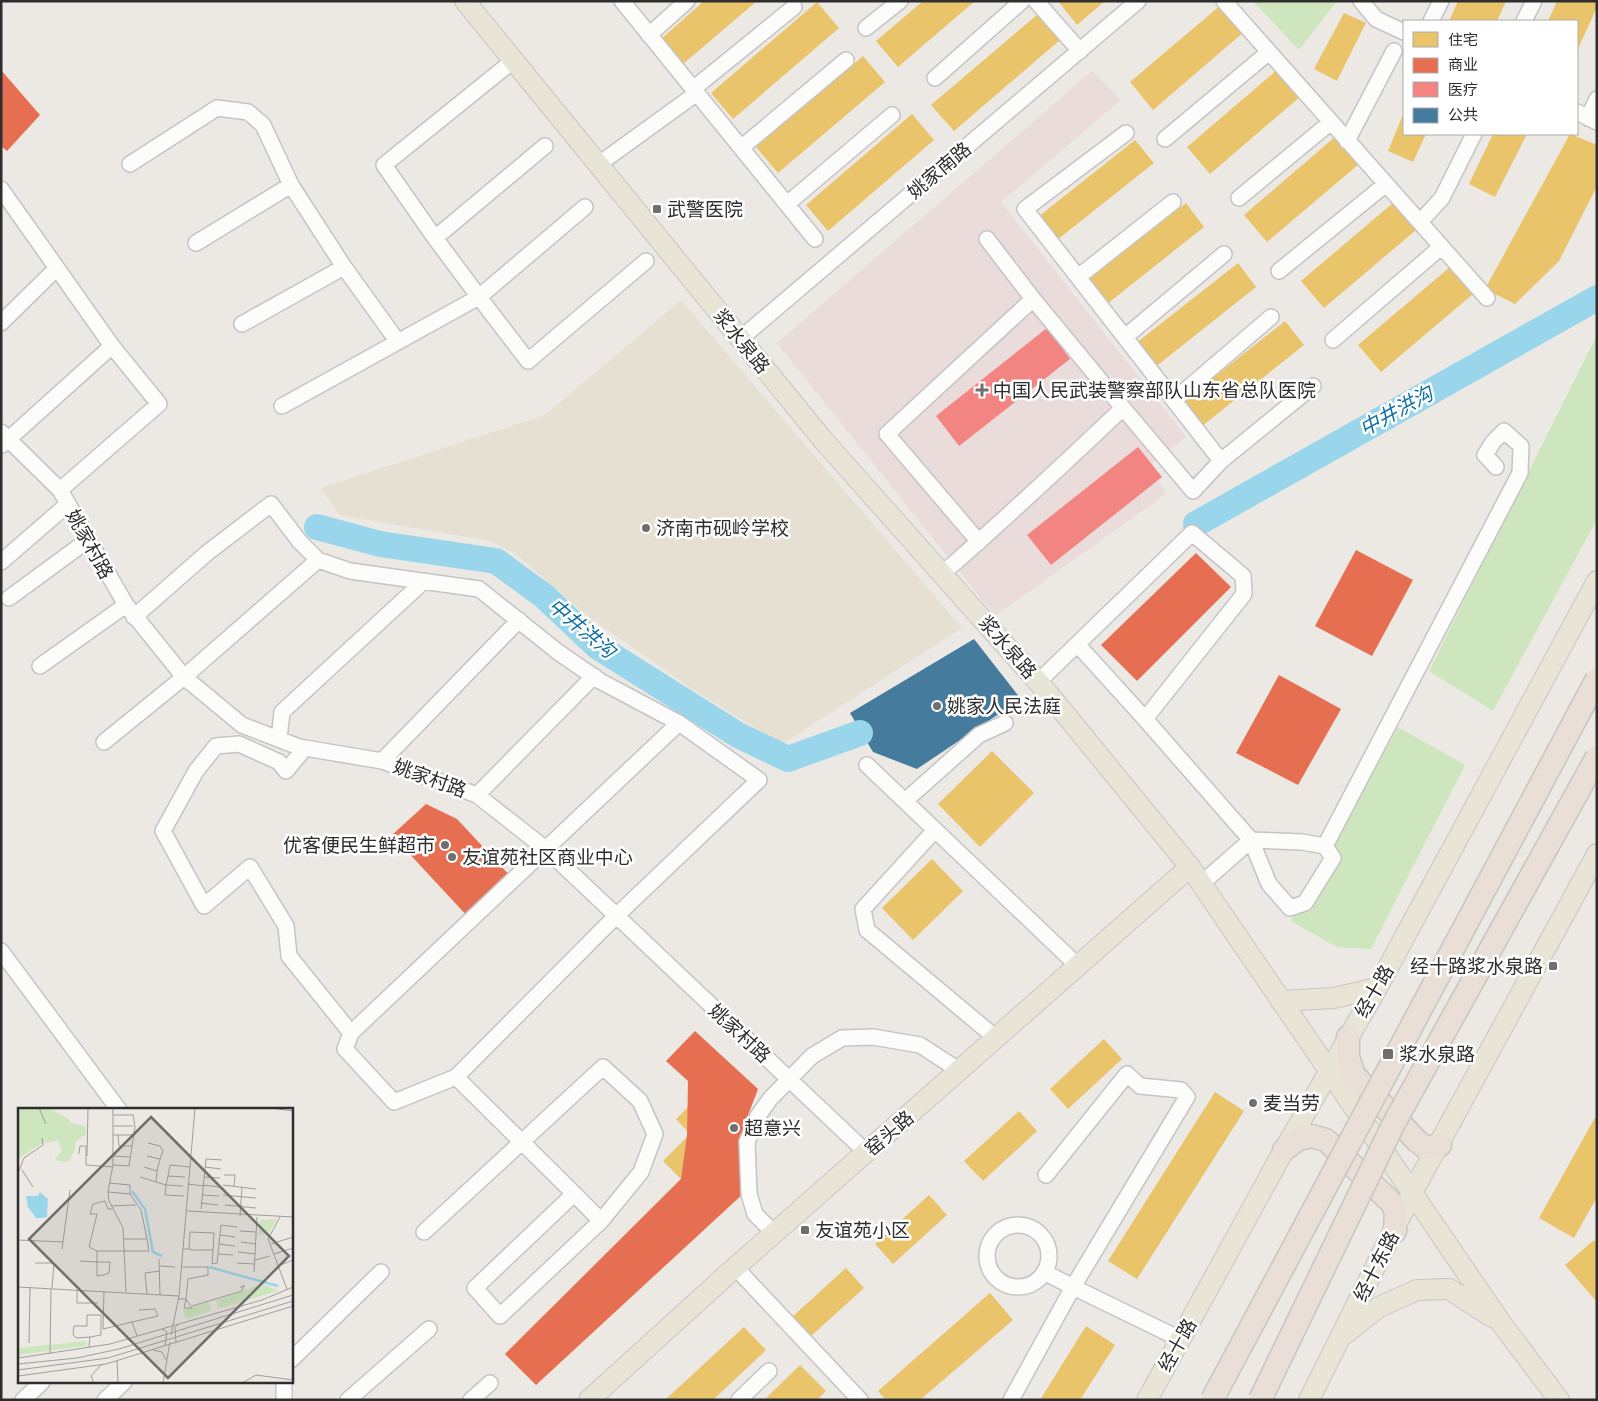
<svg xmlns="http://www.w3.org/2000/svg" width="1598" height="1401" viewBox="0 0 1598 1401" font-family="Cabin,'Noto Sans SC',sans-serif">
<rect width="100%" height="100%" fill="#ece8e4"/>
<path fill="#e6e0d3" d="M681,300L962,628L782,744L694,690L585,614L517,555L490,541L339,515L321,488L545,415Z"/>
<path fill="#e9dcdb" d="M1092,71L1121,100L1001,202L1186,437L1150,465L1166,494L995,616L777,343Z"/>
<path fill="#cee6be" d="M1253,1H1337L1299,50Z
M1597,335V519L1493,711L1429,671Z
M1398,727L1465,765L1371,949L1337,947L1291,921Z"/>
<path fill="#e9c46a" d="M704,1H757L683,64L661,39Z
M923,1H975L898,67L876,41Z
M1058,1H1105L1077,25Z
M1458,1H1506L1497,21H1449Z
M1557,1H1597V7L1577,51V21H1548Z
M817,2L839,28L733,119L711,93Z
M1222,4L1245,31L1153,110L1130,82Z
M1344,13L1366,23L1337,81L1314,69Z
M1038,14L1060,40L954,131L931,105Z
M863,56L885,82L778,173L756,147Z
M1278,69L1301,96L1210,174L1187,147Z
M1404,112V134H1426L1413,162L1388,151Z
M912,114L934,140L828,231L806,205Z
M1493,134H1527L1495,197L1469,184Z
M1570,134L1597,145V186L1559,261L1515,304L1485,289Z
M1336,136L1359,164L1267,242L1244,215Z
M1135,140L1154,163L1052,244L1033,221Z
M1186,203L1204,227L1102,308L1083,284Z
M1393,203L1416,230L1324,308L1301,281Z
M1238,263L1256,287L1154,368L1135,344Z
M1450,267L1473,294L1381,372L1358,345Z
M1285,321L1304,345L1202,426L1183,402Z
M992,751L1034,793L980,847L938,804Z
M932,859L963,891L913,940L882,908Z
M1104,1039L1122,1059L1068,1109L1050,1089Z
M723,1073L745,1094L698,1140L718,1160L694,1184L706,1196L526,1375L505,1354L681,1179L663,1161L690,1134L676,1119Z
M1215,1092L1244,1111L1137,1279L1108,1261Z
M1019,1111L1037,1131L983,1181L964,1161Z
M1597,1114V1197L1574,1238L1539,1218Z
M929,1195L947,1215L893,1264L875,1244Z
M1594,1240L1597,1243V1302L1565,1265Z
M846,1268L864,1288L810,1337L792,1317Z
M990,1293L1013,1320L920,1400H886L878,1391Z
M1086,1326L1115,1345L1080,1400H1040Z
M744,1327L766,1350L713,1400H665Z
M800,1365L826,1391L817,1400H764Z"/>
<path fill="#e76f51" d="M1,70L40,115L7,151L1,146Z
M1356,550L1413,580L1372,656L1315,626Z
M1196,553L1231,587L1137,681L1101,645Z
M1279,675L1341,709L1298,785L1236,753Z
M426,804L457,819L512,878L469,918L392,835Z
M695,1031L758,1089L747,1118L741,1155L745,1192L536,1385L505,1354L681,1179L687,1135L688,1081L666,1061Z"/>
<path fill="#f28482" d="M1047,328L1070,359L959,446L936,416Z
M1138,447L1162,477L1051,565L1027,535Z"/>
<path fill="#457b9d" d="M974,639L1021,699L917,769L873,752L850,713Z"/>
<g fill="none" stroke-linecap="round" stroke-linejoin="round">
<path stroke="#99d6ec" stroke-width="26" d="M1196,524L1597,298
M317,527L380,544L496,561L544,596L598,647L738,735L788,759L860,733"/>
<g stroke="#c5c4c5" stroke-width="18">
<path id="minor" d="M622,1L815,239
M1036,1L1080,51
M1224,1L1487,298
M1361,1L1376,19L1404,32
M1431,21L1441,1
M1524,21L1534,1
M866,28L900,1
M649,35L687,1
M514,60L384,165L435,238L545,146
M935,78L1022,1
M693,89L794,7
M1577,112L1597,122
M1588,118L1597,99
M1165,139L1269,52
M1347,141L1394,51
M741,148L846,60
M130,164L217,108L248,112L263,125L291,185
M599,164L697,93
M1,189L112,346L159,404L60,490
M1239,198L1331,122
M787,204L892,115
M1420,222L1442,198L1474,134
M435,238L479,297L585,207
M987,239L1033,299
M196,243L291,185L344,267
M1279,271L1386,184
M1078,277L1173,202
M1,323L57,268
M242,324L344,267L398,342
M1125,337L1224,254
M740,339L1138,1
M1333,340L1441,247
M1174,400L1271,317
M282,406L479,297L528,361L646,261
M1123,408L1193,491L1221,461L1025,209L1126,133
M1,432L60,490L126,605L184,677L242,725L299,747L382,761L477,795L547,850L867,1153
M2,445L112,346
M1221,461L1313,386
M1,562L68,504
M943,573C1004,520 1064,464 1123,408L1033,299L887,434L979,542
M9,598L88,540
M134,617L207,553L271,504L300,542L318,560L350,571L479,589L558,652L600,681L679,723L351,1033
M1077,644L1145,719
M40,666L126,605
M1038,682L1192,533L1243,576L1244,594L1145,719L1251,840L1302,842L1325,846L1333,858L1305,903L1290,908L1269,884L1251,840L1201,884
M279,739L282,712L424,581
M104,742L184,677L318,560
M305,748L286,771L279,762L239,744L216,746L196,771L163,831L204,906L250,867L286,926L289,956L351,1033L345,1049L394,1102L456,1077
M382,761L519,620
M867,765L1078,966
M477,795L594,676
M905,801L979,735L1005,723
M935,830L863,909L867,930L996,1038
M1325,846L1520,473L1521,446L1504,431L1493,442L1485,455L1496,467
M1,951L119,1110
M574,1194L475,1288L500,1316L601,1221
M987 1256a31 31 0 1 1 62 0a31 31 0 1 1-62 0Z
M424,1232L603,1067L640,1101L655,1134L641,1172L601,1221C553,1172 504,1125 456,1077L616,916L759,780L679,723
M774,1233L755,1214L749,1194L747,1142L758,1116L770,1099L812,1056L842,1038L873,1037L920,1045L960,1071
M735,1267L860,1400
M1044,1272L1073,1287L1187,1097L1181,1090L1140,1086L1127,1074L1046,1175
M291,1360L381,1272
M284,1397V1382
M23,1400L42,1382
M105,1400L124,1382
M348,1400L429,1329
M471,1400L490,1383
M739,1400L769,1371
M1011,1400L1073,1287L1180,1339"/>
</g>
<g stroke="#c6c5c4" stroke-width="22">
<path id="major" d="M465,1L823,440L1047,692L1190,867L1501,1323L1559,1400
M1281,1001L1334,998L1377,988
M1345,1334L1379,1307L1417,1290L1449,1289L1492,1317
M589,1400L730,1272L1190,867
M1147,1400L1284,1150L1377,988L1597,581
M1309,1400L1412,1193L1597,854"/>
</g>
<g stroke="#c6c5c4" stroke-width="25">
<path id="highway" d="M1348,1037V1057L1354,1075L1417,1141L1426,1148L1440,1145
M1284,1150L1298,1139L1311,1136L1326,1140L1392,1203L1396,1212L1395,1231"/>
</g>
<use href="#minor" stroke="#fcfcfb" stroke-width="15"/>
<use href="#major" stroke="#e8e4d6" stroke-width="20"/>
<use href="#highway" stroke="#eadfd6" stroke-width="22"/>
<g stroke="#c6c5c4" stroke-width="25" stroke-linecap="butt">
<path id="highway-bridge" d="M1212,1400L1597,679
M1260,1400L1393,1125L1597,757"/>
</g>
<use href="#highway-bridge" stroke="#eadfd6" stroke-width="22"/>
</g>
<g fill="#706f6e" stroke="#fff" stroke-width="2">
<rect x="652" y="204" width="10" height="10" rx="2.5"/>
<path d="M979.5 382.5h5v5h5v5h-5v5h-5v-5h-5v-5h5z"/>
<circle cx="646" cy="528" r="5"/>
<circle cx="937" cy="706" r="5"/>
<circle cx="445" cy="845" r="5"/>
<circle cx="452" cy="857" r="5"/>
<rect x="1548" y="961" width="10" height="10" rx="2.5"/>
<rect x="1382" y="1048" width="12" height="12" rx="2.5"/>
<circle cx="1253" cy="1103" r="5"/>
<circle cx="734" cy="1128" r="5"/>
<rect x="800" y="1225" width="10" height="10" rx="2.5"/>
</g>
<g text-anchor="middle" stroke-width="5" stroke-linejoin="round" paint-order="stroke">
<g font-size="19" fill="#2e2e2e" stroke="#fff">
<text transform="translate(939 170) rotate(-40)" y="7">姚家南路</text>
<text transform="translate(742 341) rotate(51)" y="7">浆水泉路</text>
<text transform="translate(90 544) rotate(61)" y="7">姚家村路</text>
<text transform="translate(1008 647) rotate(49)" y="7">浆水泉路</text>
<text transform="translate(430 778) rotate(20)" y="7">姚家村路</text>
<text transform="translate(1374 991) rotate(-60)" y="7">经十路</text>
<text transform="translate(740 1033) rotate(43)" y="7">姚家村路</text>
<text transform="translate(889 1133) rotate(-41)" y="7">窑头路</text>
<text transform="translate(1376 1266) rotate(-63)" y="7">经十东路</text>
<text transform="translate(1177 1345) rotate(-61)" y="7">经十路</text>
</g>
<g font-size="19" fill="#2e2e2e" stroke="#fff" text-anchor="start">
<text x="667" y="216">武警医院</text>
<text x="993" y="397">中国人民武装警察部队山东省总队医院</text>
<text x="656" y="535">济南市砚岭学校</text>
<text x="947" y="713">姚家人民法庭</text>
<text x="435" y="852" text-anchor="end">优客便民生鲜超市</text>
<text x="462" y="864">友谊苑社区商业中心</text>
<text x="1543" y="973" text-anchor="end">经十路浆水泉路</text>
<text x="1399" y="1061">浆水泉路</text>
<text x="1263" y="1110">麦当劳</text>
<text x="744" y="1135">超意兴</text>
<text x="815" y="1237">友谊苑小区</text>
</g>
<g font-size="20" font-style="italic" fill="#0d6fa3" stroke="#fff">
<text transform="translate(1396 411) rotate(-29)" y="7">中井洪沟</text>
<text transform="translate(582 628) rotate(40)" y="7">中井洪沟</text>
</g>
</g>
<g transform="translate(18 1108)">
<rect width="275" height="275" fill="#ece8e4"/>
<path d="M0,0H31L52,12L51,14L68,19V26L57,34V42L50,54L36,52L44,43L40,32L23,36L0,51ZM259,111L251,125L241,127L242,112ZM245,176L260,183L200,201L198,192ZM191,194L193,203L169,211L166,208L165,202ZM69,233L67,238L0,247V240Z" fill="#cee6be"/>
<path d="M22,84L30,91L29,109L24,110H18L10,99L8,88H20Z" fill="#99d6ec"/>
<path fill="none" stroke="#99d6ec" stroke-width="2.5" d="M114,83L127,101L135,144L144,148M191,159L260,178"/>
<path fill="none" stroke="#a09e9b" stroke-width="1" d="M21,0L28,16M95,0V57L90,84L91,93L105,120L108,184M253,0L275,3M95,7H115L117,19L111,58L95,57M95,18H115M95,27H116M100,27L101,38H114M130,35L142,38L145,43L142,51M61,46L62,38H68V57L95,59M69,48L70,0M95,48L112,49M129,48L142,51L139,63M126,59L139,63L138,74M187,59L203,61M4,62L15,79M0,65L6,50L25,37L24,30M206,67H217L216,78M150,68L148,77L165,78M122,69L148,77L147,87L166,88M167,69L150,68L152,57L172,59M186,69L202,70M91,75L112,77V86L123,102L129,131H106M170,76L185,78M185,77L201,79M205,77L238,81M90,84L112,86M184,87L201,88M205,87L238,90M183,95L200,97M207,97L238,100M93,98L118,97M183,101L188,51L204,52M169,103L275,109M222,108L224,79M262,109L250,131L269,181M222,123L238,124M202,127L217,129M0,132L45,134M223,134L238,136M201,136L217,138M253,136L275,129M44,141L52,82M165,141H171L175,142H195L196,125L172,124L171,141M195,142L194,156L199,155L203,117L219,119M79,143L71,139L79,106H72L75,96L87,93L90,101H94M220,144L237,146M200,146L215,147M256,146L275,140M141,151L142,187M237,152L252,148M62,153L79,154H92L91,165L86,167L79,168V143H131L129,131M17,155H36L34,180M219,155L236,156M142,158L157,159M260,158L275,152M236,164L239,109M0,179L161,188M59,182V195H80M86,183L85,221L114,214L119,228M129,186L127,165L142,163M160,191H168L166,200H174L168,191L170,171L190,167V159H164M174,198L224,183L226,177L222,180M114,214L140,208L137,201L121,202M144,221L149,224L147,237M153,227L161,188L177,0M158,234L157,220L160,216M11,235L12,179M71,239L72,229L83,227V207H69V218H56L55,227L59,230L72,229M135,242L144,244L148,252M32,246L33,181M0,250L92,236L244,192L275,179M99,253L100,275M0,256L59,250L101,241L275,187M0,262L90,250L275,193M0,268L88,256L275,198M76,275L73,268L83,257M145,275L152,234M224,275L238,267L275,272"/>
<path fill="#706f6e" fill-opacity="0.15" stroke="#706f6e" stroke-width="2.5" d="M133,9L271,148L150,270L11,131Z"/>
<rect width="275" height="275" fill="none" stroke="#2e2e2e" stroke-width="2.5"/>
</g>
<rect width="1598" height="1401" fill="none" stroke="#2e2e2e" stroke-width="5"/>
<rect x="1403" y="20" width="175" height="115" fill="#ffffff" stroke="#ababab"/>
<rect x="1413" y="32" width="25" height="15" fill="#e9c46a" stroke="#ababab"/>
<text x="1448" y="45" font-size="15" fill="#2e2e2e">住宅</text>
<rect x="1413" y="58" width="25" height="15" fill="#e76f51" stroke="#ababab"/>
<text x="1448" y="70" font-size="15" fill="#2e2e2e">商业</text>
<rect x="1413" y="82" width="25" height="15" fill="#f28482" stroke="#ababab"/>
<text x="1448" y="95" font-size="15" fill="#2e2e2e">医疗</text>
<rect x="1413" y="108" width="25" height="15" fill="#457b9d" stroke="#ababab"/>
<text x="1448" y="120" font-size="15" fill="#2e2e2e">公共</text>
</svg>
